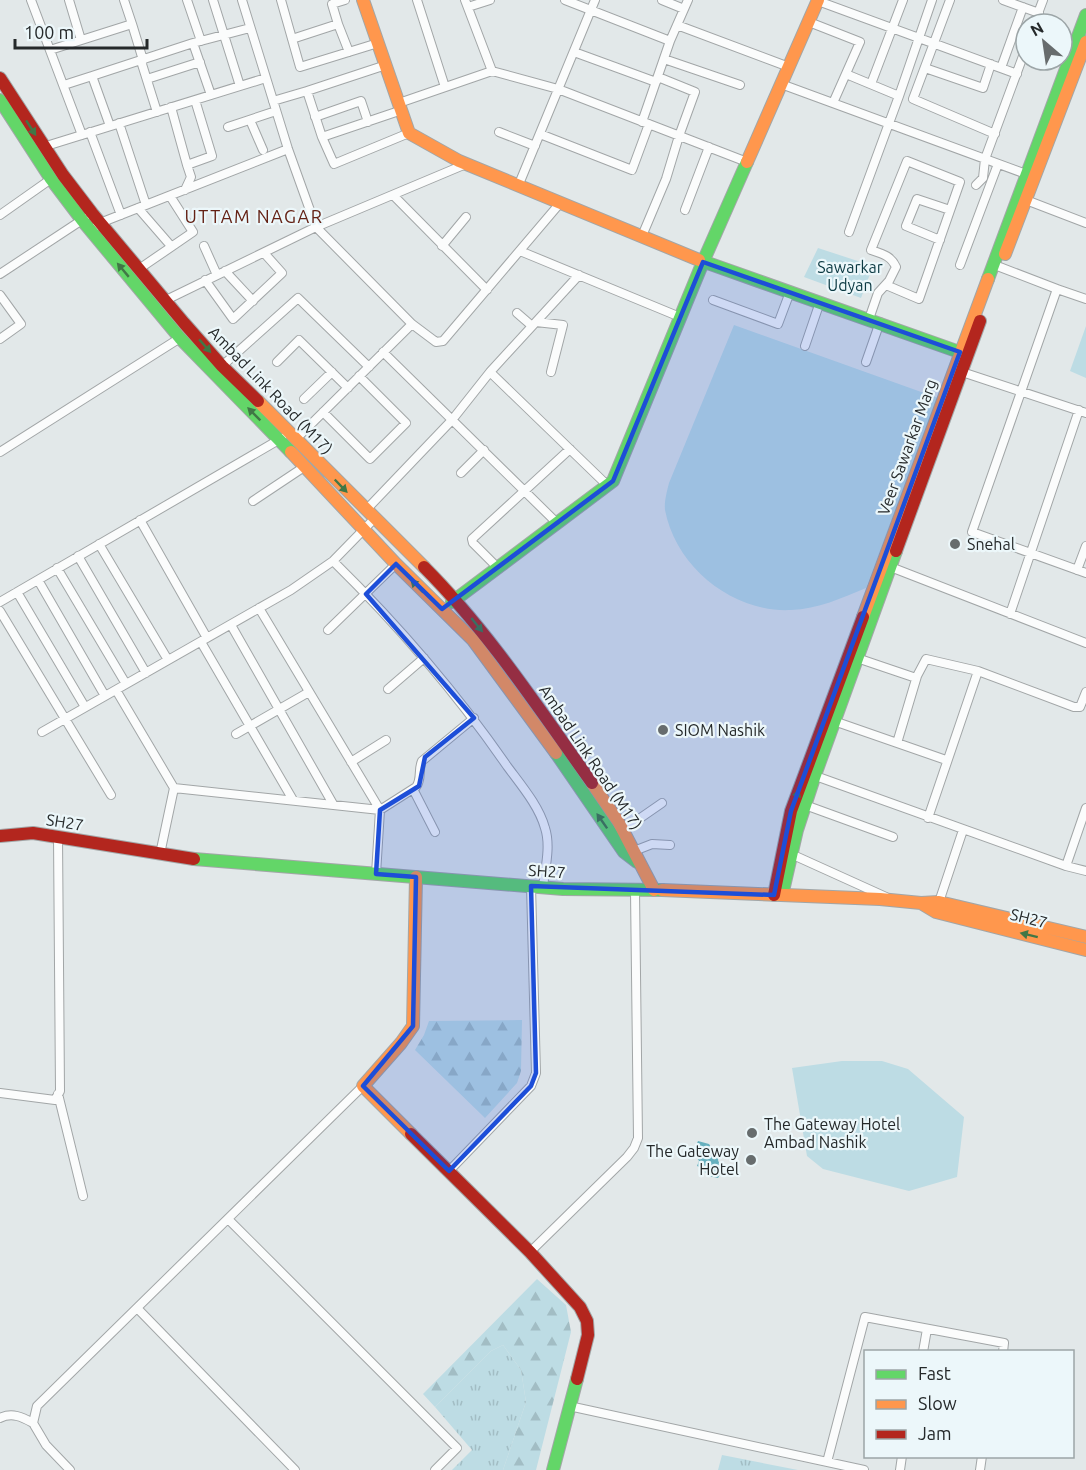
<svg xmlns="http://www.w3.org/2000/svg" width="1086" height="1470" viewBox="0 0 1086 1470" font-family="Ubuntu,sans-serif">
<defs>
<pattern id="grass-tufts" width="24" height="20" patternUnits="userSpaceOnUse" patternTransform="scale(1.5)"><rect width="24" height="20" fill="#bddce4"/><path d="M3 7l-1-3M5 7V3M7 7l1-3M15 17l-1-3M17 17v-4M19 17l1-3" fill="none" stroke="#a2bdc4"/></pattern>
<pattern id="forest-firs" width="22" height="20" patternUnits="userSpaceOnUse" patternTransform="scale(1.5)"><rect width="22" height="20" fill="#bddce4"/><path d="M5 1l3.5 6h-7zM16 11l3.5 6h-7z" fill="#a2bdc4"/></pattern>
</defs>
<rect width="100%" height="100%" fill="#e2e8e9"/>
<path fill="url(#grass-tufts)" d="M503,1345L521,1370L526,1402L503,1470H452L472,1450L435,1407L491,1351Z
M722,1455L798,1470H718Z"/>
<path fill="url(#forest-firs)" d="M522,1020L521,1071L517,1083L485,1118L415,1050L424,1035L429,1021Z
M537,1279L566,1305L571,1332L536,1470H503L526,1402L521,1370L503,1345L491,1351L435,1407L423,1394Z"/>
<path fill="#bddce4" d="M818,248L873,266L861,298L804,277Z
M734,325L938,398L866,588C842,598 818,609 791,610C734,613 676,568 665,510C664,502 667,491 669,483Z
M1086,326V378L1070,371Z
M842,1061H882L908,1069L964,1117L957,1177L909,1191L823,1169L807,1156L792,1068Z"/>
<path fill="#67b0be" d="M698,1141L709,1144L715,1153L719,1155L718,1160L722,1171L718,1178L708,1176L702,1168L697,1166L699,1161L694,1151Z"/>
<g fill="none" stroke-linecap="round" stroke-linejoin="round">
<g stroke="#a2a6a7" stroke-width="10">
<path id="street" d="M31,0L82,135
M69,0L81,40
M187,0L201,41
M213,0L240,86
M242,0L288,149L316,227L412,324L436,342L443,341L561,202
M281,0L300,67L378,43
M417,0L445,87
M565,0L670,41L642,122
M662,0L684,9
M950,0L913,99L995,134
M1003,0L1039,13
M818,1L1017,74
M468,7L490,0
M809,22L860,42L833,103
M132,24L143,60
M338,24L332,4L345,0
M1034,24L1043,0
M677,25L789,67
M292,39L338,24L349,52
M670,41L688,0
M193,43L211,95
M50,50L132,24L124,0
M574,52L656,82
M664,59L740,85
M141,61L157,112
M386,65L307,91L322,137L334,164L409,133
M925,68L983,88L991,64
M1001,68L1023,7
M492,71L558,89L747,162
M846,74L899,96
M92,76L193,43L250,28
M147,79L200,62
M781,84L1026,174
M871,84L903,0
M64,85L92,76L110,126
M273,101L307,91
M399,103L492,71L465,0
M171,107L187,165
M315,117L361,101L368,122
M250,120L263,150
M119,123L146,205
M228,127L276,111
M90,132L121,215
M499,132L535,146
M540,134L632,170L649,124
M322,137L402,110
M43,147L266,78
M519,184L595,0
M976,185L983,178L985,159L1026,48
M185,190L191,177L187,165L212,156L195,100
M393,195L487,290
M1026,200L1086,223
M138,208L171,246
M685,210L709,147
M0,215L51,179
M91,231L100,223L288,149
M849,232L899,96L932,0
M642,236L666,179L679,136L695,92L658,77
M940,240L906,226L917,199L950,210
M204,246L217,275
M442,246L466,217
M520,251L680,317
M992,264L1057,289L972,532L1086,573
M960,265L998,164
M139,269L193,232L170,196
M225,271L253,301
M0,274L85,218
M205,280L233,319L282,273L265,254
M1057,289L1086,299
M0,295L21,324L0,339
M166,300L316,227L466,164
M713,300L778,324L790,292
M517,313L532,326
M869,319L878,293L889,281L896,267C891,256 883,254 871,250L907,161L960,182L919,299L886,285
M536,322L563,325L551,372
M805,346L820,302
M383,352L557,523
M277,362L299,340L348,388
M866,362L880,322
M222,366L298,298L369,367
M490,372L607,485
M962,372L1086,413
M304,399L332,372
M323,412L370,459L406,423L359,376
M296,439L412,324
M0,452L180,338
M461,473L484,450
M253,501L304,467
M366,510L452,420L490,372L579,275
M140,520L207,638
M99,544L168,660
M78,556L146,673
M333,561C397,624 456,692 507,766C521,785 539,806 545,828C551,846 545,869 543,887
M888,566L1086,643
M57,568L126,684
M498,568L473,543L472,539L570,449
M1077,570L1086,546
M38,580L105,696
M17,592L85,707
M0,602L282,438
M0,611L111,795
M1010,614L1079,410
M231,625L333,804
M328,630L396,564
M201,642L293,800
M854,657L916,678
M388,689L424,658
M116,690L174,788
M831,720L946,760
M42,732L291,590L333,561L374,519
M236,734L309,692
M897,743L917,676L926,659L978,671L1074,707H1080L1086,692
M351,762L386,740
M810,774L1066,866L1086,808
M413,789L435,832
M805,805L893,837
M928,818L978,671
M623,830L662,803
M634,851L652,844L670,845
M160,854L174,788L380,810L259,608
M791,854L886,897
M1066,866L1086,871
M376,874L380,810L416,787C422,780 418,769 422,761L474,718
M939,902L963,830
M0,1093L55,1100L60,1091L58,837
M58,1094L83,1196
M449,1171L531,1086L536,1073L531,886
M228,1219L457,1448L435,1470
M530,1252L627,1157L634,1148L638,1138L635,891
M137,1308L295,1470
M923,1352L927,1329
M569,1406L864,1470
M0,1418C12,1412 22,1417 33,1423
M827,1462L865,1317L1004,1343L1003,1352
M70,1470L46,1445L33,1423L37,1406L363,1086
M900,1470L902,1456
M980,1470L982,1456"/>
</g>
<g stroke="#a2a6a7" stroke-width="14">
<path id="fast" d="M0,100L51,179L82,220L180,338L291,452
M699,260L965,354
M988,279L1086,15
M452,602L613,481L703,262L747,162
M556,753L624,852L637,862
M194,859L563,889L662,890
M783,891L797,830L815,775L896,551
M553,1470L577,1379"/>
</g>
<g stroke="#a2a6a7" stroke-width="14">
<path id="slow" d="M363,0L409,133L459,161L699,260
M747,162L818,0
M1005,254L1086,42
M258,401L424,567
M291,452L396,564L473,640L556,753
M863,617L988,279
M592,783L618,821L654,890
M662,890L880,899L921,903L936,912L1086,950
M921,903L939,902L1086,937
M411,1134L363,1086L401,1043L413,1026L416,877"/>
</g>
<g stroke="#a2a6a7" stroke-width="14">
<path id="jam" d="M0,78L63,175L92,213L184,323L222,366L258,401
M896,551L980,321
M424,567C488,631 539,709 592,783
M0,836L33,833L194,859
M774,895L791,811L863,617
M411,1134L530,1252L580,1307L587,1321L588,1335L577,1379"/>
</g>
<use href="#street" stroke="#fbfcfc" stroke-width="8"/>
<use href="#fast" stroke="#63d668" stroke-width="12"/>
<use href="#slow" stroke="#ff974d" stroke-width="12"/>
<use href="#jam" stroke="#b3261e" stroke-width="12"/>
</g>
<defs><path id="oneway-solid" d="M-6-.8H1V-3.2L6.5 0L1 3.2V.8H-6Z" transform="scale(1.5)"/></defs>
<g fill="#417746">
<use href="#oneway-solid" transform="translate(31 128) rotate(57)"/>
<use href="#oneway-solid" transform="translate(123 270) rotate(-130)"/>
<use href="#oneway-solid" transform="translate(205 346) rotate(49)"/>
<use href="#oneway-solid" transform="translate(254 414) rotate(-135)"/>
<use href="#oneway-solid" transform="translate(341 486) rotate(46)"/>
<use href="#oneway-solid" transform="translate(417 586) rotate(-134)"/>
<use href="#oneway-solid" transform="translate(477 625) rotate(51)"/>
<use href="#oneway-solid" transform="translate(796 798) rotate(-70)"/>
<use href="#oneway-solid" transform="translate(602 821) rotate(-125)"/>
<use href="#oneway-solid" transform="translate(1029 935) rotate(-166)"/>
</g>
<path fill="#1d4ed8" fill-opacity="0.2" stroke="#1d4ed8" stroke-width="4.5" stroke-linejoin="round" d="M703,262L960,352L791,811L774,895L531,886L536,1073L531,1086L449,1171L363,1086L413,1026L416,877L376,874L380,810L419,786L425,757L474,718L366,594L396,564L442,609L613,481Z"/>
<g fill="#676c6d" stroke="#ecf7fa" stroke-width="2">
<circle cx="955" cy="544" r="6"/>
<circle cx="663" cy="730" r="6"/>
<circle cx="752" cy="1133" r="6"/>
<circle cx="751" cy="1160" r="6"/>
</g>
<g text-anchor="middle" stroke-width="4.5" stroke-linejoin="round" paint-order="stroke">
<g font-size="16" fill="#0b3942" stroke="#ecf7fa">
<text x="850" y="273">Sawarkar<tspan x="850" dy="18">Udyan</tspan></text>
</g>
<g font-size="16" fill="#25292a" stroke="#ecf7fa">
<text transform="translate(271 390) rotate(46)" y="6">Ambad Link Road (M17)</text>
<text transform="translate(907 447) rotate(-70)" y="6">Veer Sawarkar Marg</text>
<text transform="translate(591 757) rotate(56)" y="6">Ambad Link Road (M17)</text>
<text transform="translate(65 822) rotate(9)" y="6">SH27</text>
<text transform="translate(547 871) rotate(4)" y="6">SH27</text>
<text transform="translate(1029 918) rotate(14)" y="6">SH27</text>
</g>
<g font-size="16" fill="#25292a" stroke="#ecf7fa" text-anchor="start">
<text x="967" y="550">Snehal</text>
<text x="675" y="736">SIOM Nashik</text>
<text x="764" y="1130">The Gateway Hotel<tspan x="764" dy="18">Ambad Nashik</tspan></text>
<text x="739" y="1157" text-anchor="end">The Gateway<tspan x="739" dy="18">Hotel</tspan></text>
</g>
<g font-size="18" letter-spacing="1.5" fill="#642114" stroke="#ecf7fa">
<text x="254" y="223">UTTAM NAGAR</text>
</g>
</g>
<rect x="864" y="1350" width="210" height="108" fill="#ecf7fa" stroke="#9ca5a7" stroke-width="1.5"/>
<rect x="876" y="1370" width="30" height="9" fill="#63d668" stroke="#9ca5a7" stroke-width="1.5"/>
<text x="918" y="1380" font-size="18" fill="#25292a">Fast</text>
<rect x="876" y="1400" width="30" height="9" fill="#ff974d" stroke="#9ca5a7" stroke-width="1.5"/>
<text x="918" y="1410" font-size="18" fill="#25292a">Slow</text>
<rect x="876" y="1430" width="30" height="9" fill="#b3261e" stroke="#9ca5a7" stroke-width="1.5"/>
<text x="918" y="1440" font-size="18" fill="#25292a">Jam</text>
<g transform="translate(1044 42) rotate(331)"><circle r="28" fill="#ecf7fa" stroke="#9ca5a7" stroke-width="1.5"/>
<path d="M0-4.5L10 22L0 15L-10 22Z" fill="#676c6d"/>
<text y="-9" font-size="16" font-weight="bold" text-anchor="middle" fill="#25292a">N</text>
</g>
<path d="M15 39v9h132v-9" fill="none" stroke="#25292a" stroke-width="3"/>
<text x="24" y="39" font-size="18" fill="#25292a" stroke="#ecf7fa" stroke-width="4.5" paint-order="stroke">100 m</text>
</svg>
